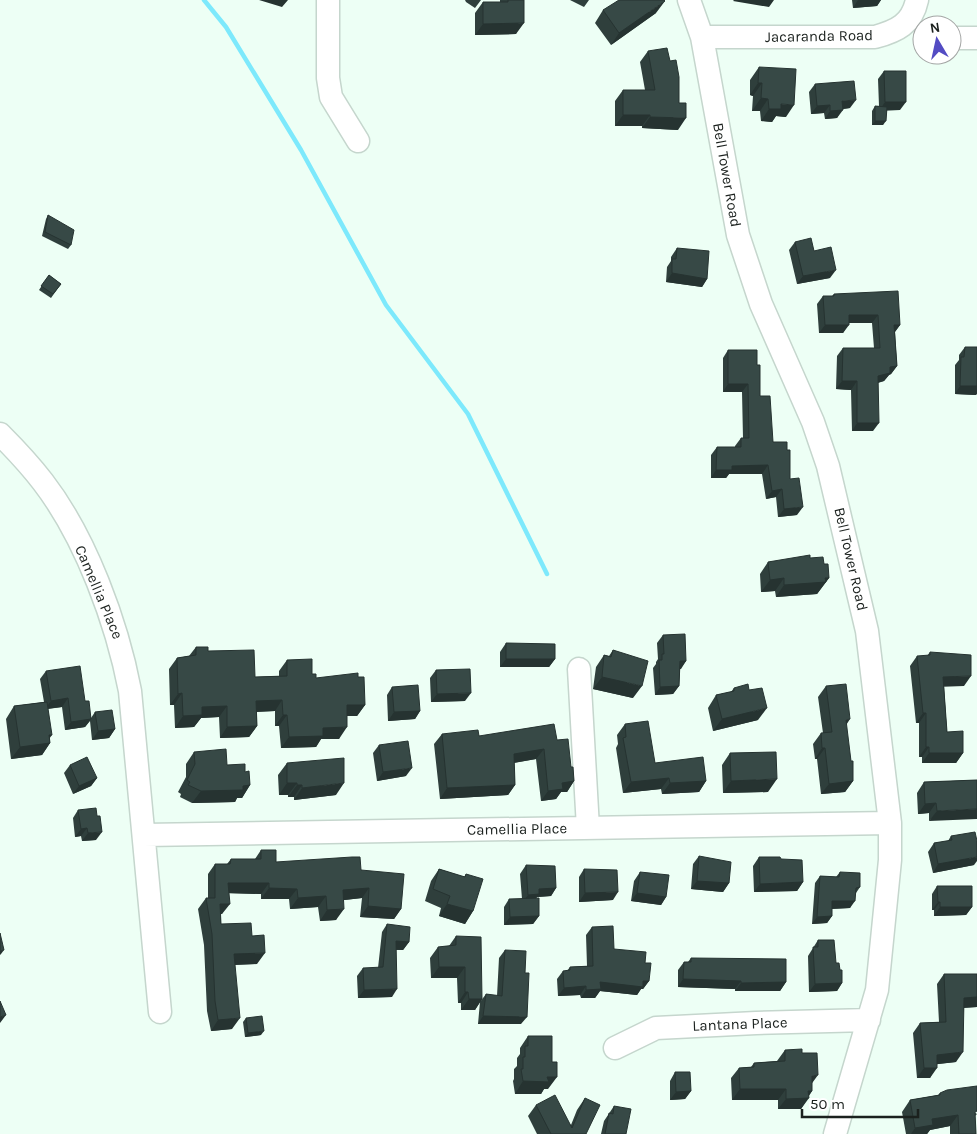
<svg xmlns="http://www.w3.org/2000/svg" width="977" height="1134" viewBox="0 0 977 1134" font-family="Karla,sans-serif">
<rect width="100%" height="100%" fill="#edfff5"/>
<g fill="none" stroke-linecap="round" stroke-linejoin="round">
<path stroke="#7de9fc" stroke-width="4.5" d="M204,0L226,27L301,150L386,305L468,414L547,574"/>
<g stroke="#c5d6cd" stroke-width="25">
<path id="minor" d="M328,0V78L331,97L358,141
M689,0L702,37L738,235L761,304L813,422L828,466L867,631L890,823V860L877,990L835,1134
M702,37H875C897,31 912,24 917,0
M952,38H977
M0,434C15,449 30,465 43,482C86,538 117,623 130,691L160,1012
M579,669L588,828
M144,835L890,823
M615,1048L656,1028L756,1023L869,1020"/>
</g>
<use href="#minor" stroke="#fff" stroke-width="22"/>
</g>
<path fill="#2f3f3c" d="M465,0H481L475,8L466,2Z
M500,0H524L516,34L475,35V13L483,2H500Z
M570,0H589L584,7Z
M852,0H881L877,6L853,8Z
M603,10L656,13L611,45L595,23Z
M648,51L678,130L642,128V126H615V101L623,90H645L640,62Z
M759,67L786,117L776,116L772,122L761,121L760,111H752L753,96L750,95V80Z
M884,71L900,110H887L883,125H872V111L875,106H879L878,79Z
M815,84L850,108L842,109L837,118L825,119L824,113L811,114L809,92Z
M48,215L71,245L68,249L42,236L46,219Z
M795,242L814,251L830,278L797,284L789,250Z
M677,248L707,279L702,287L666,282L667,267L671,261V257Z
M49,275L61,284L51,298L39,290Z
M834,294L900,325L895,332L897,366L891,374L889,375L884,381L878,383L873,431H852L851,390L836,389L837,356L843,348H874L872,323H849L843,333H819L817,304L823,296H832Z
M965,347L976,395L955,394V365L959,360V355Z
M728,350L757,365L760,396L773,442L787,450L790,479L797,515L778,517L776,497L766,499L762,474H729L726,478H711V455L717,447H735V446L741,438H743L742,392H723V358Z
M810,558L824,564L829,578L817,594L776,597L775,591L761,592L760,574L768,562Z
M663,635L686,661L680,669L679,686L673,694L655,695L653,668L656,664V662L658,659L657,643Z
M506,643L555,659L549,667H500V652Z
M196,647L208,651L255,677L279,676V671L287,660L312,674L316,678L358,677L365,705L357,716H347L339,739H321L316,747L281,748L279,726H275V711L257,712V726L249,737L220,738L219,717L201,718L194,727L175,728L174,705H170L169,669L177,658L189,656Z
M613,650L633,698L593,689L596,667L604,655L609,656Z
M930,652L964,686H944L947,732L963,753L956,763H922V757H919V723H916L910,666L917,656H927Z
M436,670L465,701L431,702L430,678Z
M46,671L85,701L91,718L95,712L115,729L109,738L92,740L90,721L85,727L65,730L62,707L48,709L50,743L42,755L11,759L6,719L14,706L44,702L40,679Z
M826,686L846,725L853,781L845,792L821,794L817,759H815L813,744L821,733H823L818,697Z
M392,687L420,711L415,719L388,721L387,695Z
M734,688L758,720L713,731L708,708L716,695L731,692Z
M625,724L655,763L706,781L699,792L662,794L661,789L623,793L616,748L618,744L617,735Z
M442,734L557,740L571,767L574,781L567,792H561L556,799L541,801L536,759L514,763L515,785L508,795L440,799L434,744Z
M379,745L406,776L377,781L373,753Z
M194,752L245,772L250,785L242,798H237L235,802L192,803L180,797L181,794L178,792L186,777V764Z
M730,753L768,792L723,793L722,765Z
M287,763L336,795L294,800V797H288V795H279L278,775Z
M70,765L97,778L91,786L73,794L64,773Z
M977,780L929,821V813L918,814L917,793L924,782Z
M78,810L96,840L82,841L81,836L75,837L73,818Z
M951,836L974,865L933,873L928,852L934,843L948,841Z
M261,850L276,862L361,870L401,909L394,919L360,917L362,898L344,900L336,920L320,921L318,907L290,909L289,899H261V894L229,893L222,914H221V924L252,936L257,964L235,965L232,1029L211,1031L207,1011L204,945L198,909L206,898H208V874L215,864H227L231,859H255Z
M699,856L729,883L723,892L691,889L693,864Z
M759,857L781,859L803,882L797,891L754,892L753,866Z
M526,865L556,888L551,896L537,897L536,898L539,916L533,924L504,925V907L509,899H522L520,874Z
M439,869L464,877L466,874L473,911L465,924L439,916L441,908L425,901L431,881Z
M584,869L613,900L579,902V877Z
M640,872L666,897L661,905L631,901L634,881Z
M840,872L860,887L856,893L850,908L832,909V916L827,923L812,924L815,883L820,876L836,877Z
M937,886L972,907L966,915L934,916V910H932V894Z
M387,924L409,942L403,950H396L392,997L358,998L357,976L363,968H378L382,932Z
M592,927L614,949L645,963L649,981L643,989H641L637,995L600,991L595,998H581L580,995L558,996L557,979L563,971H567L570,967L587,966L586,935Z
M456,936L482,999L475,1010H461V1003H458L457,978H431L430,958L438,947L449,946Z
M818,940L836,963L840,970L842,983L837,991L809,992L808,956Z
M505,950L521,1024H478L480,1002L486,994L497,996L499,958Z
M691,958L786,982L780,991H735V989L678,987V970L684,962H688Z
M944,974H977V1007L964,1008L956,1062L937,1064L930,1078H917L913,1033L920,1023L939,1022L937,984Z
M246,1018L261,1035L245,1037L243,1022Z
M528,1036L548,1089H544L541,1094H515L513,1081L514,1079V1069L517,1066V1058L520,1054V1048Z
M785,1050L802,1053L812,1084V1091L801,1109H778V1100H732L731,1078L739,1068L751,1067L754,1063L777,1061Z
M675,1072L691,1091L685,1099L670,1100V1081Z
M940,1093L977,1114L975,1116L976,1134H950V1126L930,1130L927,1134H906L902,1112L910,1100L938,1095Z
M585,1098L586,1134H537L528,1116L536,1105L571,1125L577,1110Z
M614,1106L626,1134H601L604,1121Z"/>
<path fill="#263331" d="M259,0H288L282,7Z
M734,0H774L769,7L733,1Z
M858,0H881L877,6L853,8Z
M665,1L656,13L611,45L619,33Z
M524,23L516,34L475,35L483,24Z
M758,83H762L753,96L750,95Z
M761,98L768,99L760,111H752Z
M856,100L850,108L836,110L842,101Z
M885,102H906L900,110L879,111Z
M781,104L794,105L786,117L776,116L772,122L761,121L769,109Z
M830,105L824,113L811,114L817,106Z
M843,110L837,118L825,119L830,111Z
M623,115H650L642,126H615Z
M650,117L686,118L678,130L642,128Z
M875,121H886L883,125H872Z
M836,270L830,278L797,284L803,276Z
M672,273L707,279L702,287L666,282Z
M849,315H878L872,323H843Z
M825,325H849L843,333H819Z
M894,325H900L894,333Z
M897,366L891,374L889,375L884,381L872,384L878,376L890,367Z
M842,381H857L851,390L836,389Z
M728,384H748L742,392H723Z
M960,386H977V394L976,395L955,394Z
M857,423H879L873,431H852Z
M768,465L762,474H729L726,478H711L716,470L732,466Z
M782,489L776,497L766,499L772,491Z
M803,507L797,515L778,517L784,509Z
M784,578L775,591L761,592L770,580Z
M829,578L817,594L776,597L784,585Z
M506,659H555L549,667H500Z
M680,661H686L681,669L675,670Z
M971,676L964,686L936,687L943,677Z
M602,677L642,686L633,698L593,689Z
M679,686L673,694L655,695L660,687Z
M182,693L174,705H170L178,694Z
M471,693L465,701L431,702L437,694Z
M68,698L62,707L45,709L51,701Z
M282,700L275,711L248,712L256,701Z
M347,705H365L357,716H339Z
M227,706L219,717L201,718L194,727L175,728L183,716L202,707Z
M767,708L758,720L713,731L722,719Z
M420,711L415,719L388,721L394,712Z
M923,713H926L919,723H916Z
M283,715H287L279,726H275Z
M91,719L85,727L65,730L71,722Z
M850,719L843,730L846,720Z
M257,726L249,737L220,738L227,727Z
M347,727L339,739H321L316,747L281,748L289,737L323,728Z
M115,729L109,738L92,740L98,731Z
M49,735H52L46,743H50L42,755L11,759L20,747Z
M926,747H929L922,757H919Z
M822,748H825L817,759H815Z
M544,749L536,759L507,764L514,754Z
M929,753H963L956,763H922Z
M412,768L406,776L377,781L383,772Z
M97,778L91,786L73,794L79,786Z
M669,778L661,789L623,793L631,782Z
M777,779L768,792L723,793L731,781Z
M574,781L567,792H561L556,799L541,801L548,791L562,783Z
M706,781L699,792L662,794L670,783Z
M853,781L845,792L821,794L829,784Z
M287,783H297L288,795H279Z
M344,783L336,795L294,800L302,788Z
M250,785L242,798H237L235,802L192,803L201,791Z
M297,785H302L294,797H288Z
M515,785L508,795L440,799L447,788Z
M936,803L929,813L918,814L925,804Z
M977,809V819L929,821L937,811Z
M87,828L81,836L75,837L81,829Z
M102,832L96,840L82,841L88,833Z
M977,857V861L974,865L933,873L938,864Z
M697,881L729,883L723,892L691,889Z
M803,882L797,891L754,892L760,884Z
M228,883H269L261,894L221,893Z
M269,888L297,889L289,899H261Z
M369,888L362,898L336,901L343,890Z
M556,888L551,896L537,897L534,902L522,903L528,895L539,889Z
M618,892L613,900L579,902L585,893Z
M637,893L666,897L661,905L631,901Z
M326,896L318,907L290,909L298,898Z
M832,901H855L850,908L827,909Z
M938,902H940L934,910H932Z
M220,904H230L222,914L213,915Z
M447,904L473,911L465,924L439,916Z
M368,906L401,909L394,919L360,917Z
M940,907H972L966,915L934,916Z
M344,909L336,920L320,921L327,910Z
M539,916L533,924L504,925L510,917Z
M832,916L827,923L812,924L817,917Z
M396,941L409,942L403,950L390,949Z
M4,950L1,954L0,955V951Z
M265,953L257,964L226,965L234,954Z
M439,967H465L457,978H431Z
M683,979L741,981L735,989L678,987Z
M643,981H649L643,989H641L637,995L600,991L595,998H581L586,990L600,982Z
M786,982L780,991H735L741,983Z
M842,983L837,991L809,992L815,984Z
M586,986L580,995L558,996L564,988Z
M397,989L392,997L358,998L364,990Z
M465,992H468L461,1003H458Z
M977,997V1007L957,1008L964,998Z
M469,999H482L475,1010H461Z
M6,1015L0,1023V1017Z
M483,1016L527,1017L521,1024H478Z
M240,1018L232,1029L211,1031L218,1020Z
M264,1031L261,1035L245,1037L248,1033Z
M963,1052L956,1062L930,1065L937,1055Z
M924,1068H937L930,1078H917Z
M818,1075L810,1086L812,1076Z
M547,1077H557L548,1089H544L541,1094H515L523,1081Z
M740,1089H786L778,1100H732Z
M691,1091L685,1099L670,1100L676,1092Z
M808,1091H812L807,1098H809L801,1109H778L786,1099Z
M958,1115L950,1126L930,1130L927,1134H911L915,1128L932,1119Z"/>
<path fill="#374946" stroke="#263331" d="M508,0H524V23L483,24V2H508Z
M619,0H664L665,1L619,33L603,10Z
M667,48L670,61L676,60L679,77V103H686V118L650,117V115H623V90H655L648,51Z
M759,67L796,69L794,105L781,104V109H769L768,99L761,98L762,83H758Z
M884,71H906V102H885Z
M854,81L856,100L842,101L843,110L830,111V105L817,106L815,84Z
M875,106L887,107L886,121H875Z
M48,215L74,230L71,245L45,232Z
M811,238L814,251L831,247L836,270L803,276L795,242Z
M677,248L709,251L707,279L672,273V259H676Z
M49,275L61,284L53,294L41,286Z
M898,291L900,325H894L897,366L890,367V373L878,376L879,423H857V381H842L843,348H880L878,315H849V325H825L823,296H834V294Z
M965,347H977V386H960L961,357H964Z
M728,350H757V365H760V396H770L773,442H787V450H790V479L799,478L803,507L784,509L782,489L772,491L768,465L732,466V470H716L717,447H741V438H749L748,384H728Z
M810,555V558L823,557L824,564H828L829,578H825L826,582L784,585V578L770,580L768,562Z
M685,634L686,661H680L679,686L660,687L659,660H662V654H664L663,635Z
M506,643L555,644V659H506Z
M196,647H208V651L254,650L255,677L287,676V660L312,659V674H316V678L358,673V677H364L365,705H347V727L323,728V736L289,737L287,715H283L282,700L256,701L257,726L227,727V706L202,707V715L183,716L182,693L178,694L177,658L196,655Z
M613,650L648,661L642,686L602,677L604,655L611,657Z
M930,652L971,655V676L943,677L947,732L963,731V753H929V747H926V713H923L917,656L930,655Z
M80,666L85,701H89L91,719L71,722L68,698L51,701L46,671Z
M470,669L471,693L437,694L436,670Z
M748,684L749,690L762,688L767,708L722,719L716,695L734,691V688Z
M846,684L850,719L846,720L851,761H853V781L829,784L825,748H822L821,733L832,732L826,686Z
M418,685L420,711L394,712L392,687Z
M47,702L52,735H49L50,743L20,747L14,706Z
M112,710L115,729L98,731L95,712Z
M648,721L655,763L703,757L706,781L670,783L669,778L631,782L623,738L626,737L625,724Z
M554,724L557,740L568,739L571,767H573L574,781L562,783L563,789L548,791L544,749L514,754L515,785L447,788L442,734L478,730L479,736Z
M408,741L412,768L383,772L379,745Z
M226,749L227,765L245,764V772L249,771L250,785L243,786V790L201,791L188,785L190,782L187,780L195,764L194,752Z
M776,752L777,779L731,781L730,753Z
M87,757L97,778L79,786L70,765Z
M344,758V783L302,788V785H297V783H287V763Z
M977,780V809L937,811L936,803L925,804L924,782Z
M96,808L97,816H100L102,832L88,833L87,828L81,829L78,810Z
M975,832L977,841V857L938,864L934,843L952,840L951,836Z
M261,850H276V862L352,857H360L361,870L404,874L401,909L368,906L369,888L343,890L344,909L327,910L326,896L298,898L297,889L269,888V883H228L230,904H220L221,924L251,923L252,936L264,935L265,953L234,954L240,1018L218,1020L215,1001L212,934L206,898H215V864H230L231,859H261Z
M699,856L731,862L729,883L697,881Z
M759,857H780L781,859L802,860L803,882L760,884Z
M526,865L555,866L556,888L539,889V894L528,895Z
M439,869L465,877L466,874L483,879L473,911L447,904L450,896L433,889Z
M584,869L617,870L618,892L585,893Z
M640,872L669,875L666,897L637,893Z
M840,872L860,873V887L856,888L855,901H832V916L817,917L820,876L839,877Z
M937,886H972V907H940V902H938Z
M539,898V916L510,917L509,899Z
M387,924L410,927L409,942L396,941L397,989L364,990L363,968L383,967Z
M613,926L614,949L646,952L645,963H651L649,981H643V987L600,982L601,989L586,990V986L564,988L563,971L570,970V967L593,966L592,927Z
M0,933L4,950L0,951Z
M456,936L481,937L482,999H469L468,992H465V967H439L438,947L456,945Z
M818,940H834L836,963H839L840,970H842V983L815,984L813,947H818Z
M505,950L526,951L525,973H529L527,1017L483,1016L486,994L502,996Z
M691,958L786,959V982L741,983V981L683,979L684,962H691Z
M944,974H977V997L964,998L963,1052L937,1055V1068H924L920,1023L946,1022Z
M0,1001L6,1015L0,1017Z
M262,1016L264,1031L248,1033L246,1018Z
M528,1036H552V1062H557V1077H547L549,1082L523,1081L521,1069H523V1057H525V1046H528Z
M802,1049V1053H817L818,1075L812,1076V1091H808L809,1098L786,1099V1089H740L739,1068L754,1067V1063L785,1061V1050Z
M675,1072H690L691,1091L676,1092Z
M977,1086V1111L975,1112L976,1134H959L958,1115L932,1119L933,1125L915,1128L910,1100L940,1095V1093L947,1090Z
M555,1095L572,1128L585,1098L600,1105L586,1134H551L536,1105Z
M614,1106L631,1109L626,1134H605L609,1113L613,1114Z"/>
<g text-anchor="middle" stroke-width="5" stroke-linejoin="round" paint-order="stroke">
<g font-size="15" fill="#1b211e" stroke="#fff">
<text transform="translate(819 36) rotate(-1)" y="5">Jacaranda Road</text>
<text transform="translate(727 175) rotate(80)" y="5">Bell Tower Road</text>
<text transform="translate(851 559) rotate(77)" y="5">Bell Tower Road</text>
<text transform="translate(99 592) rotate(67)" y="5">Camellia Place</text>
<text transform="translate(517 829) rotate(-1)" y="5">Camellia Place</text>
<text transform="translate(740 1024) rotate(-2)" y="5">Lantana Place</text>
</g>
</g>
<g transform="translate(937 40) rotate(351)"><circle r="24" fill="#ffffff" stroke="#a4a6a5"/>
<path d="M0-4L9 19L0 12L-9 19Z" fill="#534cc3"/>
<text y="-8" font-size="14" font-weight="bold" text-anchor="middle" fill="#1b211e">N</text>
</g>
<path d="M802 1109v8h116v-8" fill="none" stroke="#1b211e" stroke-width="2.5"/>
<text x="810" y="1109" font-size="15" fill="#1b211e" stroke="#ffffff" stroke-width="4" paint-order="stroke">50 m</text>
</svg>
